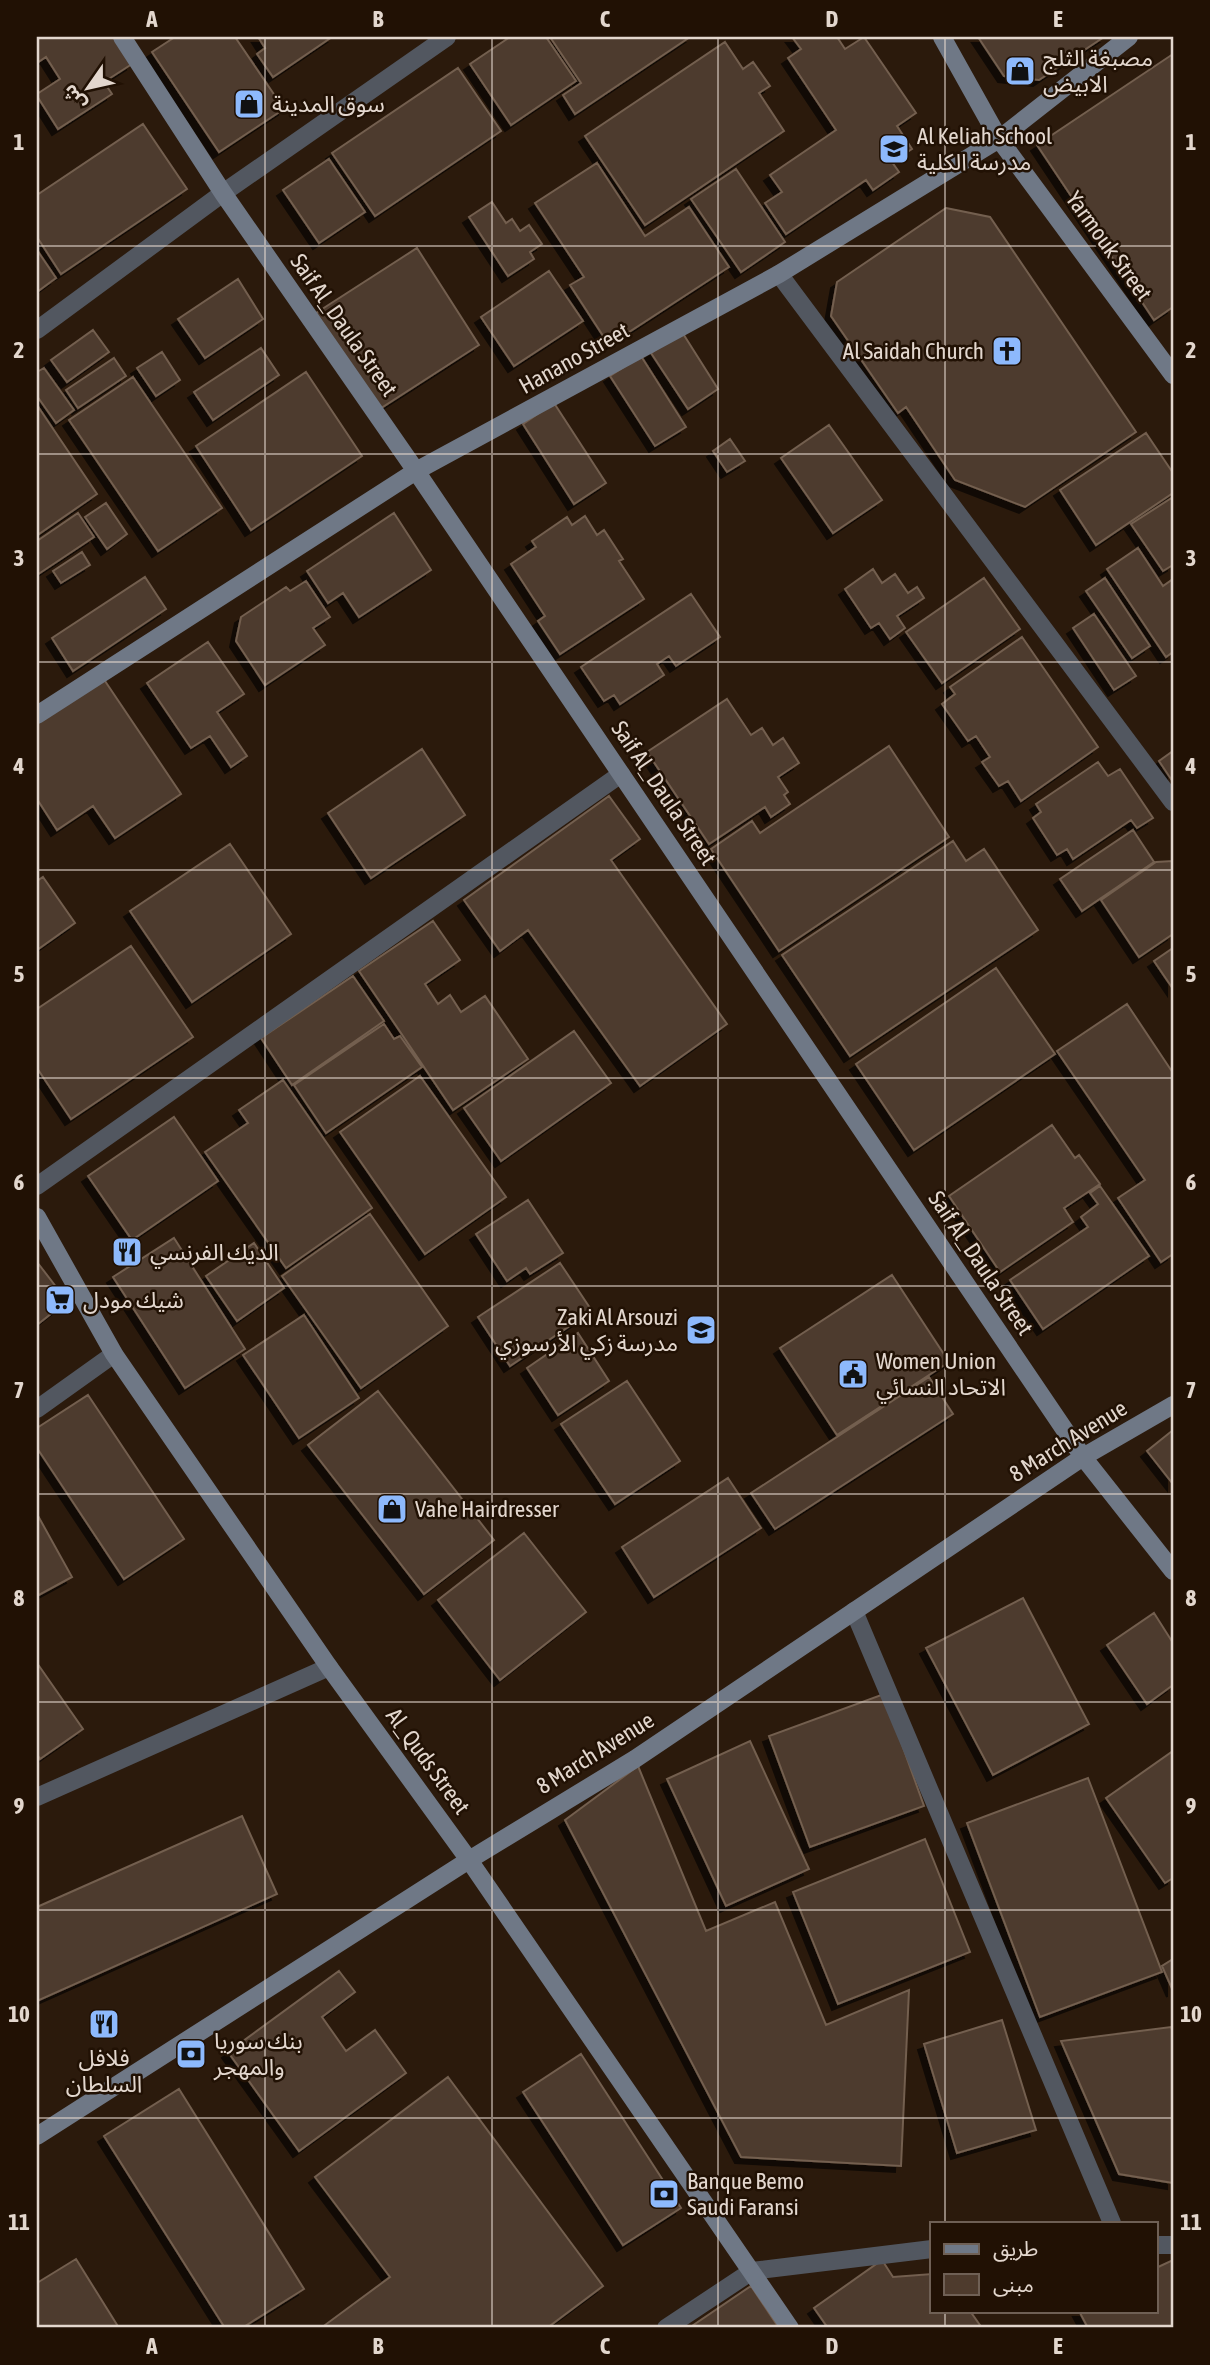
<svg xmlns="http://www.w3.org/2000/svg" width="1210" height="2365" viewBox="0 0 1210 2365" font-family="'Asap Condensed','Noto Sans Arabic',sans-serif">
<defs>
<filter id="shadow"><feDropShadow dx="-6" dy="6" stdDeviation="0" flood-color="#0009"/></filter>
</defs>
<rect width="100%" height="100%" fill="#2b1a0c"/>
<path fill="#4e3b2d" stroke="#735f4f" stroke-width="2" filter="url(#shadow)" d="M37,37H115L132,64L104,82L112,94L58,129L37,96V94L60,79L46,57L37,63Z
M175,37H235L284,109L219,152L152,52Z
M258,37H332L273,77L257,54L265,48Z
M510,37H546L576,81L511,125L470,64Z
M550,37H690L575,114L563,95L581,83Z
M792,37H837L845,49L864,37L916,113L897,126L912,149L892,162L899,172L873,190L866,180L786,234L765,203L782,192L770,175L836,130L788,58L801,49Z
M978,37H1104L1039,80L1004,76Z
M725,42L743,69L753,62L770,86L759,93L784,131L645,225L585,136Z
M1173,54V307L1154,320L1037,145Z
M458,68L501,131L375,216L332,153Z
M143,124L187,189L61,274L37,237V195Z
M329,159L365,212L319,243L283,190Z
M597,163L645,236L689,207L729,267L609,345L570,285L584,277L535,203Z
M736,169L785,242L741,272L691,199Z
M492,202L506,223L512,219L520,231L529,225L542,244L530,252L534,259L508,276L469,217Z
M946,208L990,217L1136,432L1025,507L955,480L906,407L898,413L831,316L837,282Z
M417,248L479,345L378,410L316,313Z
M37,250L56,278L37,292Z
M549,271L583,321L514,366L481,317Z
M238,279L263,319L205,358L178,319Z
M93,330L109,352L67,382L51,360Z
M682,332L718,389L688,409L651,353Z
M261,348L279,375L213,420L194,392Z
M162,352L180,380L156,396L137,368Z
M641,356L686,427L655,446L610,376Z
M114,358L126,376L78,408L66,390Z
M44,368L74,410L56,423L37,396V372Z
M306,372L362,456L251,530L196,446Z
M133,377L222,508L158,551L69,420Z
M554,403L606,483L574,504L523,424Z
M37,405L97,494L39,534L37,531Z
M829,425L882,500L833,533L781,458Z
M1146,433L1173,473V493L1096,545L1060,490Z
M730,439L745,461L727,472L713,451Z
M1173,497V565L1163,571L1131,524Z
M106,503L127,534L107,549L85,517Z
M78,513L94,537L37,575V541Z
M394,513L431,570L359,617L343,593L328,603L307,571Z
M585,516L597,535L604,530L623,559L619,561L644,599L560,654L538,621L545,616L511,564L536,547L532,541L567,517L572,525Z
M1138,548L1163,586L1173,579V652L1166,657L1107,569Z
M82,552L90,565L61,583L53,571Z
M873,569L882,583L895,574L908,593L917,587L924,598L897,616L905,628L890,639L879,623L871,628L845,589Z
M145,577L166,609L73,671L52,638Z
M984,578L1020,629L942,683L906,632Z
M1105,578L1150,646L1132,658L1086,591Z
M306,581L330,617L313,628L325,645L265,685L236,641L241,617L286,587L290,591Z
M691,594L720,637L676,666L669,656L657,664L664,675L620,704L614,695L604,701L581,667Z
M1094,614L1136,676L1114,690L1073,628Z
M1022,637L1098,747L1021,801L1008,781L999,786L982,762L990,757L976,736L968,741L942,704L955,694L950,687Z
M208,642L244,694L217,712L247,756L231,767L210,736L191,748L147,683Z
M103,678L181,794L115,838L93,806L57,830L37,799V722Z
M727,699L751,735L762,728L773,745L783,738L799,763L778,777L788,792L784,795L790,804L771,817L765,807L709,844L647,752Z
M889,746L949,837L779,951L711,849L752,821L760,833Z
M422,749L465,815L371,878L328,813Z
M1173,751V782L1159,761Z
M1098,762L1108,776L1120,769L1153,818L1137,828L1131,820L1073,859L1067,849L1057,855L1033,818L1041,812L1036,804Z
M609,796L640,839L611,860L727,1024L640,1086L528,930L500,951L464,900Z
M1133,830L1154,862L1082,911L1060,879Z
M953,841L966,861L984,849L1038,930L850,1056L782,955Z
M230,844L291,934L192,1002L130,911Z
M1173,861V934L1139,957L1101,900L1156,862Z
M43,877L75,923L37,950V881Z
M433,921L460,960L425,984L438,1004L450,995L461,1012L485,996L528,1059L453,1110L359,971Z
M131,946L193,1037L71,1119L37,1068V1009Z
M1173,948V989L1154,961Z
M996,968L1055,1054L914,1150L856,1064Z
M353,976L384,1021L292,1085L261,1038Z
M1127,1004L1173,1073V1254L1161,1262L1118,1198L1145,1180L1057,1051Z
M384,1024L394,1039L400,1036L422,1067L326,1133L294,1085Z
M574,1031L611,1083L501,1161L464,1108Z
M420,1076L506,1197L425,1254L340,1132Z
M283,1080L372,1208L286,1268L205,1152L248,1123L239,1110Z
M174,1117L218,1181L132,1240L88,1176Z
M1052,1125L1075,1158L1079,1155L1100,1184L1064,1208L1073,1222L1000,1272L949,1196Z
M1100,1186L1149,1256L1043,1329L1010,1280L1088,1227L1081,1217L1098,1204L1090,1193Z
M528,1200L563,1253L530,1274L526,1268L507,1281L476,1234Z
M370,1214L448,1326L361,1388L282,1276Z
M174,1238L245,1349L185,1388L113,1277Z
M254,1243L284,1288L237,1321L206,1276Z
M37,1262L67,1301L37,1325Z
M560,1263L592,1311L510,1366L478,1317Z
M892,1275L949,1362L837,1435L780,1348Z
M304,1315L359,1398L299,1438L243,1355Z
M578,1333L609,1381L558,1415L527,1368Z
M929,1377L953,1414L775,1529L751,1493Z
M627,1381L680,1461L615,1504L561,1424Z
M378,1391L494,1540L424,1594L308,1445Z
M88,1395L184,1539L124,1579L37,1448V1428Z
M1173,1430V1484L1147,1451Z
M728,1478L761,1528L654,1597L622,1547Z
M37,1514L72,1577L37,1596Z
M524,1533L586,1612L500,1680L438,1600Z
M1023,1598L1089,1724L993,1775L926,1648Z
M1154,1613L1173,1643V1685L1147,1704L1107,1645Z
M37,1663L83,1729L40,1759L37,1754Z
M884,1694L924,1806L810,1847L769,1736Z
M750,1741L809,1869L726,1906L667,1779Z
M1173,1751V1878L1165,1883L1106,1798Z
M638,1766L706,1931L775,1902L826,2025L909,1990L901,2166L741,2157L565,1820Z
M1088,1778L1162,1972L1040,2017L967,1823Z
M242,1816L277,1894L37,2001V1907Z
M925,1839L970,1952L838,2004L793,1892Z
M1173,1959V1991L1162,1966Z
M339,1971L355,1992L322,2017L346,2051L375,2030L406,2073L299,2151L228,2052Z
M1002,2020L1036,2130L957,2153L924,2044Z
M1171,2027L1173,2031V2183L1119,2174L1061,2041Z
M581,2054L681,2208L623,2245L523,2092Z
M448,2077L603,2286L547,2328H328L325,2325L390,2277L315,2177Z
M179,2089L304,2289L242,2328H225L104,2136Z
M76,2259L119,2328H37V2283Z
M882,2260L893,2277L932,2274V2311H970L982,2328H828L814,2308Z
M1173,2260V2328H1088L1079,2311H1156V2268Z
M751,2286L779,2328H689Z"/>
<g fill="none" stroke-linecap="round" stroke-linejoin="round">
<path stroke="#525760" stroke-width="18" d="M779,274L1173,802
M37,330L223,193L447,37
M37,1186L621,774
M37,1409L114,1354
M854,1611L1112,2223
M37,1797L329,1667
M1156,2245H1173
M666,2328L752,2271L932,2249"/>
<path stroke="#6f7886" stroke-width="18" d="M122,37L223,193L416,471L1083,1457L1173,1571
M942,37L999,139L1173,375
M37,715L416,471L779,274L999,139L1129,37
M37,1217L114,1354L329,1667L469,1860L790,2328
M37,2136L469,1860L635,1759L1083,1457L1173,1405"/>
</g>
<path fill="none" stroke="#e3d7ce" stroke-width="2" stroke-opacity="0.55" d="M265,37V2328M492,37V2328M718,37V2328M945,37V2223M37,246H1173M37,454H1173M37,662H1173M37,870H1173M37,1078H1173M37,1286H1173M37,1494H1173M37,1702H1173M37,1910H1173M37,2118H1173M945,2311V2328"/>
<defs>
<g id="shop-square" transform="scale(1.575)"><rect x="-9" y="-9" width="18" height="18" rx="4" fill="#8db9fc" stroke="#211104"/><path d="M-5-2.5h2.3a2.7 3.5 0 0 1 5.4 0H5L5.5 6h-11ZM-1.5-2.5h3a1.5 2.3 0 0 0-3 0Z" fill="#111"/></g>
<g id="school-square" transform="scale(1.575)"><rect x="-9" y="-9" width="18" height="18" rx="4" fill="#8db9fc" stroke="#211104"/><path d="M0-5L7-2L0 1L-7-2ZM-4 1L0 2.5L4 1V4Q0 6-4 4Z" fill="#111"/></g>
<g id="church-square" transform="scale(1.575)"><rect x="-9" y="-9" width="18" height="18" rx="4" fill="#8db9fc" stroke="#211104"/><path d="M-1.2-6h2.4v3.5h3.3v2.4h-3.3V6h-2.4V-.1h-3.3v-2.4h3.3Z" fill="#111"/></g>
<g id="restaurant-square" transform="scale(1.575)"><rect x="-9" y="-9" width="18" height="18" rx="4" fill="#8db9fc" stroke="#211104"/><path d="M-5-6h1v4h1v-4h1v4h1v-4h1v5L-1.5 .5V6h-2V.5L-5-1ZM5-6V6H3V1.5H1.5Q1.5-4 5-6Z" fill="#111"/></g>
<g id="supermarket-square" transform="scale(1.575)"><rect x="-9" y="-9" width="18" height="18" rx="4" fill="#8db9fc" stroke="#211104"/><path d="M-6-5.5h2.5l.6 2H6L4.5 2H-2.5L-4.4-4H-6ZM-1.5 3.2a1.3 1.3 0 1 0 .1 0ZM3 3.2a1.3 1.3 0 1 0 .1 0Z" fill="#111"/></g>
<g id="civic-square" transform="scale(1.575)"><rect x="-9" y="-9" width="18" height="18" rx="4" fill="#8db9fc" stroke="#211104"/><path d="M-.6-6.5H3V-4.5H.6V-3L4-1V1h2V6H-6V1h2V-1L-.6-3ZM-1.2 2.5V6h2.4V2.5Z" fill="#111"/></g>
<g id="bank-square" transform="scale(1.575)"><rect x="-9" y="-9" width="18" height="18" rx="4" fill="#8db9fc" stroke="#211104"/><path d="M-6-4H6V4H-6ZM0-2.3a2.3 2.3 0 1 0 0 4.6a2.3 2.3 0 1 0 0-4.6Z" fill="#111"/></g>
</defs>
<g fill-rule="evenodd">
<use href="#shop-square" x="1020" y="71"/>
<use href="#shop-square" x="249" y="104"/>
<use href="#school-square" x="894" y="149"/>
<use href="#church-square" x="1007" y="351"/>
<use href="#restaurant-square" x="127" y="1252"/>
<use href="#supermarket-square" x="60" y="1300"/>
<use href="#school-square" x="701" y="1330"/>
<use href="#civic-square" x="853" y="1374"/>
<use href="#shop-square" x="392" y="1509"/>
<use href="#restaurant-square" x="104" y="2024"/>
<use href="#bank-square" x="191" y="2054"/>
<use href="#bank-square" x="664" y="2194"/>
</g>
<g text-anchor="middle" stroke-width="5" stroke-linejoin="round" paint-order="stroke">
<g font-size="23" fill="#e3d7ce" stroke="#211104" text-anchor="start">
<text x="1043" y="66">مصبغة الثلج<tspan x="1043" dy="26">الابيض</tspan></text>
<text x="272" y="112">سوق المدينة</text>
<text x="917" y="144">Al Keliah School<tspan x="917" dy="26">مدرسة الكلية</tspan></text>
<text x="984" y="359" text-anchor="end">Al Saidah Church</text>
<text x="150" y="1260">الديك الفرنسي</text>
<text x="83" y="1308">شيك مودل</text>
<text x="678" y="1325" text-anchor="end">Zaki Al Arsouzi<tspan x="678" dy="26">مدرسة زكي الأرسوزي</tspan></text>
<text x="876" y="1369">Women Union<tspan x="876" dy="26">الاتحاد النسائي</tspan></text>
<text x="415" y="1517">Vahe Hairdresser</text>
<text x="214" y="2049">بنك سوريا<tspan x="214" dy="26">والمهجر</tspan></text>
<text x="104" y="2066" text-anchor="middle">فلافل<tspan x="104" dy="26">السلطان</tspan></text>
<text x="687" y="2189">Banque Bemo<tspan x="687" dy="26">Saudi Faransi</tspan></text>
</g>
<g font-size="23" fill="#e3d7ce" stroke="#211104">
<text transform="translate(1109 246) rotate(54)" y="8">Yarmouk Street</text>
<text transform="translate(344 325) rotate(55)" y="8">Saif Al_Daula Street</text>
<text transform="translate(574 358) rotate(-29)" y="8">Hanano Street</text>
<text transform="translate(664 793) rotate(56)" y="8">Saif Al_Daula Street</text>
<text transform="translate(981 1263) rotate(56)" y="8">Saif Al_Daula Street</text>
<text transform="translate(1068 1441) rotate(-32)" y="8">8 March Avenue</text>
<text transform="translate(595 1753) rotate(-32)" y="8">8 March Avenue</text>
<text transform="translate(428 1761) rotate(54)" y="8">Al_Quds Street</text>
</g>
</g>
<rect width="1210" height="2365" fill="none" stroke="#211104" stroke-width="77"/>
<rect x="930" y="2222" width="228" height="91" fill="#211104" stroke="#6f6055" stroke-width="2"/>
<rect x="944" y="2244" width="35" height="10" fill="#6f7886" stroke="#6f6055" stroke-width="2"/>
<text x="993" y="2256" font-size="21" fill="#e3d7ce">طريق</text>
<rect x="944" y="2274" width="35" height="21" fill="#4e3b2d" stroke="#6f6055" stroke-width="2"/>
<text x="993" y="2292" font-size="21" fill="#e3d7ce">مبنى</text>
<g transform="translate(88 88) rotate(236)" stroke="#211104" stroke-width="5" paint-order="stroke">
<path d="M0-5L12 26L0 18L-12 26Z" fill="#e3d7ce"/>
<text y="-10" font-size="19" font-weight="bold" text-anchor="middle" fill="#e3d7ce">ش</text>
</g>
<rect x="38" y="38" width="1134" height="2288" fill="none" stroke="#e3d7ce" stroke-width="2.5"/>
<g font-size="23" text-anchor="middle" font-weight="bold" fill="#e3d7ce">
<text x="152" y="27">A</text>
<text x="378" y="27">B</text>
<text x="605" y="27">C</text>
<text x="832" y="27">D</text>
<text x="1058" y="27">E</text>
<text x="19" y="150">1</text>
<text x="1191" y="150">1</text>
<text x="19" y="358">2</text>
<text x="1191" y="358">2</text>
<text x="19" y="566">3</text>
<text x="1191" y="566">3</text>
<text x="19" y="774">4</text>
<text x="1191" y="774">4</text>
<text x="19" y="982">5</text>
<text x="1191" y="982">5</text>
<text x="19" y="1190">6</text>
<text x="1191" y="1190">6</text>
<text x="19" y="1398">7</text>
<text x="1191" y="1398">7</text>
<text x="19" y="1606">8</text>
<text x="1191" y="1606">8</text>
<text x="19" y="1814">9</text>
<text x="1191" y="1814">9</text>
<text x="19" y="2022">10</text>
<text x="1191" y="2022">10</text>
<text x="19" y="2230">11</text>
<text x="1191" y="2230">11</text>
<text x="152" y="2354">A</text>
<text x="378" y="2354">B</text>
<text x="605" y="2354">C</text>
<text x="832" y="2354">D</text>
<text x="1058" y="2354">E</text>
</g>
</svg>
